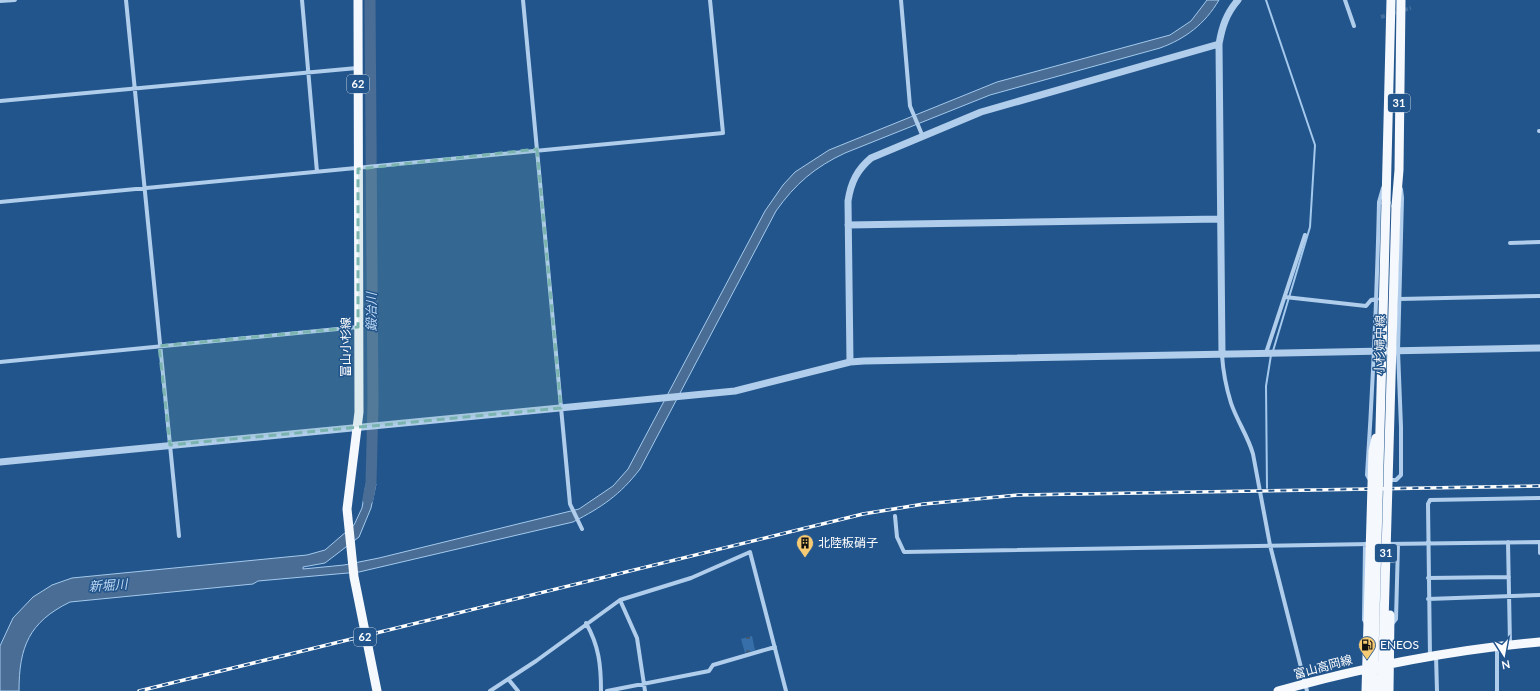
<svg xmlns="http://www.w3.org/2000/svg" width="1540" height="691" viewBox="0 0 1540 691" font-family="Lato,'Noto Sans JP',sans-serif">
<defs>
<pattern id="cemetery-stones" width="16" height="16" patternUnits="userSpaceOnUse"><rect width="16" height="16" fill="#366fa9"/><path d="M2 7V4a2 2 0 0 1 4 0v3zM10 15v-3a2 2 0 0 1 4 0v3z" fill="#435a71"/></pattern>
</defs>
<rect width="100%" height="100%" fill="#22558c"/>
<path fill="url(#cemetery-stones)" d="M752,636L755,650L745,653L741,639Z"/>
<path fill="#496d94" stroke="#a4c9ec" d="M1207,0H1219C1205,24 1185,39 1160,48L990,95L845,153C815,167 795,184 776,211L640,469C620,495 602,507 573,522L359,572L258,581L253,584L70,602C29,622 19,647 19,691H0V646L13,618L33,597L52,585L72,578L307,555L325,550L354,525L362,508L366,484H376L371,508L359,537L325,563L303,567V569L344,565L379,558L579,509L613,486L628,469L765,211L783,185L795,172L829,150L997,82L1170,35L1191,21Z"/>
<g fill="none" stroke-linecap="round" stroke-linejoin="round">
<path stroke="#a4c9ec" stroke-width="2" d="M1266,0L1315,145L1310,227L1273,351
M1267,488L1266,386L1271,355"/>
<path stroke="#496d94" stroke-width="11" d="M368,499L371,483L373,403L370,0"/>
<path stroke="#436e9d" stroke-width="4" stroke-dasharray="4 2" stroke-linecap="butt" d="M1381,17L1411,8"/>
<path stroke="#b0cdeb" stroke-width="4" d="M126,0L179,536
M302,0L317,172
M523,0L570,504L582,529
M901,0L910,106L923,137
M1345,0L1354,26
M0,1L15,0
M0,101L357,68
M1539,131H1540
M0,202L723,133L710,0
M1510,243L1540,242
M1285,297L1366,306L1371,300L1377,299
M1399,299L1540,296
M1266,353L1305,235
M1222,355C1223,371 1226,387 1231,403C1237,421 1248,436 1253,454L1270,545L1307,691
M0,362L358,327
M1370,480L1367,475C1373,384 1377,293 1379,202L1383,188
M1388,480H1396L1401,475V427L1398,351L1402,198L1401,189
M895,516L897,537L904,552L1370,544
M1508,542L1510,644
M1540,542V553
M1386,544L1540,542
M1428,578L1509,577
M1428,599L1540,595
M620,600L637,638L645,691
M1364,620L1365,544
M586,623C599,646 601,665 601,691
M1392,624L1396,619L1398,544
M1436,655L1437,691
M1430,656L1428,504L1430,500L1540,498
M509,680L518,691
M490,691L536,661L620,600L691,578L750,552L786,691
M607,691L709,671L713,665L775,647
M1497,691V647"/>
<path stroke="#b0cdeb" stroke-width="7" d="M848,225L1220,219
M1222,355L1219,44C1222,27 1226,14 1238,0
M850,362L848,201C851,182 857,170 871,158L981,112L1219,44
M0,462L735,391L850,362L864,361L1540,348"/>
<path stroke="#f5f9fe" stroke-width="9" d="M358,0L359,412L347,509L354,577L377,691
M1386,203L1391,0
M1396,206L1399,170L1401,0
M1278,691C1364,667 1451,650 1540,642
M1366,691L1368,622
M1389,691L1390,615"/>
<g stroke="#fff" stroke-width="3.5">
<path id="rail" d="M139,691L863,514L924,504L1019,495L1540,486"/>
</g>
<use href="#rail" stroke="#22558c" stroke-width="2" stroke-dasharray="6" stroke-linecap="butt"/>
<path stroke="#f5f9fe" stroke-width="9" d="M1368,622L1373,451L1376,438
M1373,691L1386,203
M1382,691L1396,206"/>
</g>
<path fill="#7bb4af" fill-opacity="0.2" stroke="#7bb4af" stroke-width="3" stroke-dasharray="8 5" stroke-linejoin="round" d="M537,149L561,408L170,445L159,346L358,327V169Z"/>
<defs>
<g id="building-pin" transform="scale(0.9)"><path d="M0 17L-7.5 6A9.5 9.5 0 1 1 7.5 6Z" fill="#f7cb73" stroke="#22558c"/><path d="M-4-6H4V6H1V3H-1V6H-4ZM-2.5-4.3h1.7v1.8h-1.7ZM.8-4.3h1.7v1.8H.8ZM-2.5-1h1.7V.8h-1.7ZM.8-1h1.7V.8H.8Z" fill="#111"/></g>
<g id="fuel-pin" transform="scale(0.9)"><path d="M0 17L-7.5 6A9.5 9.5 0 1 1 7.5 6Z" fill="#f7cb73" stroke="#22558c"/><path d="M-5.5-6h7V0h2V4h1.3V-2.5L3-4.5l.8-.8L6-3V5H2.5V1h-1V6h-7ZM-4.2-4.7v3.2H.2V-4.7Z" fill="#111"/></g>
</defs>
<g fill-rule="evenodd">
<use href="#building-pin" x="805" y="543"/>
<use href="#fuel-pin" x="1367" y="645"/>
</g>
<g text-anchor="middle" stroke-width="3" stroke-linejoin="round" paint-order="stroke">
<g fill="#22558c" stroke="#bdccdc" stroke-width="1">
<rect x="347" y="75" width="22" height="18" rx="3"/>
<rect x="1388" y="94" width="22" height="18" rx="3"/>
<rect x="1375" y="544" width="22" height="18" rx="3"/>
<rect x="354" y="628" width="22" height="18" rx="3"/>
</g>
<g font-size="11" font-weight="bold" fill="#fff">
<text x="358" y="88">62</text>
<text x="1399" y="107">31</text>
<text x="1386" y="557">31</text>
<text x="365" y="641">62</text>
</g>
<g font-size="12" fill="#fff" stroke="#22558c">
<text transform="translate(1380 345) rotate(-89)" y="4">小杉婦中線</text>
<text transform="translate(346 347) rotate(-90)" y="4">富山小杉線</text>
<text transform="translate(1323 667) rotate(-15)" y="4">富山高岡線</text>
</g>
<g font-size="12" fill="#fff" stroke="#22558c" text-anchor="start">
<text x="818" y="547">北陸板硝子</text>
<text x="1380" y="649">ENEOS</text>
</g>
<g font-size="13" font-style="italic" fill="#bcd7f2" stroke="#22558c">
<text transform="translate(371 312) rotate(-90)" y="5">鍛冶川</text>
<text transform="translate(108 585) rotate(-4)" y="5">新堀川</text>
</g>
</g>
<g transform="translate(1504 655) rotate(169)" stroke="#22558c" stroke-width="3" paint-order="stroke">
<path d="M0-3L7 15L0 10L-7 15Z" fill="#ffffff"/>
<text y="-6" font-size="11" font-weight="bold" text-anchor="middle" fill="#ffffff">N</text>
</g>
</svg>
